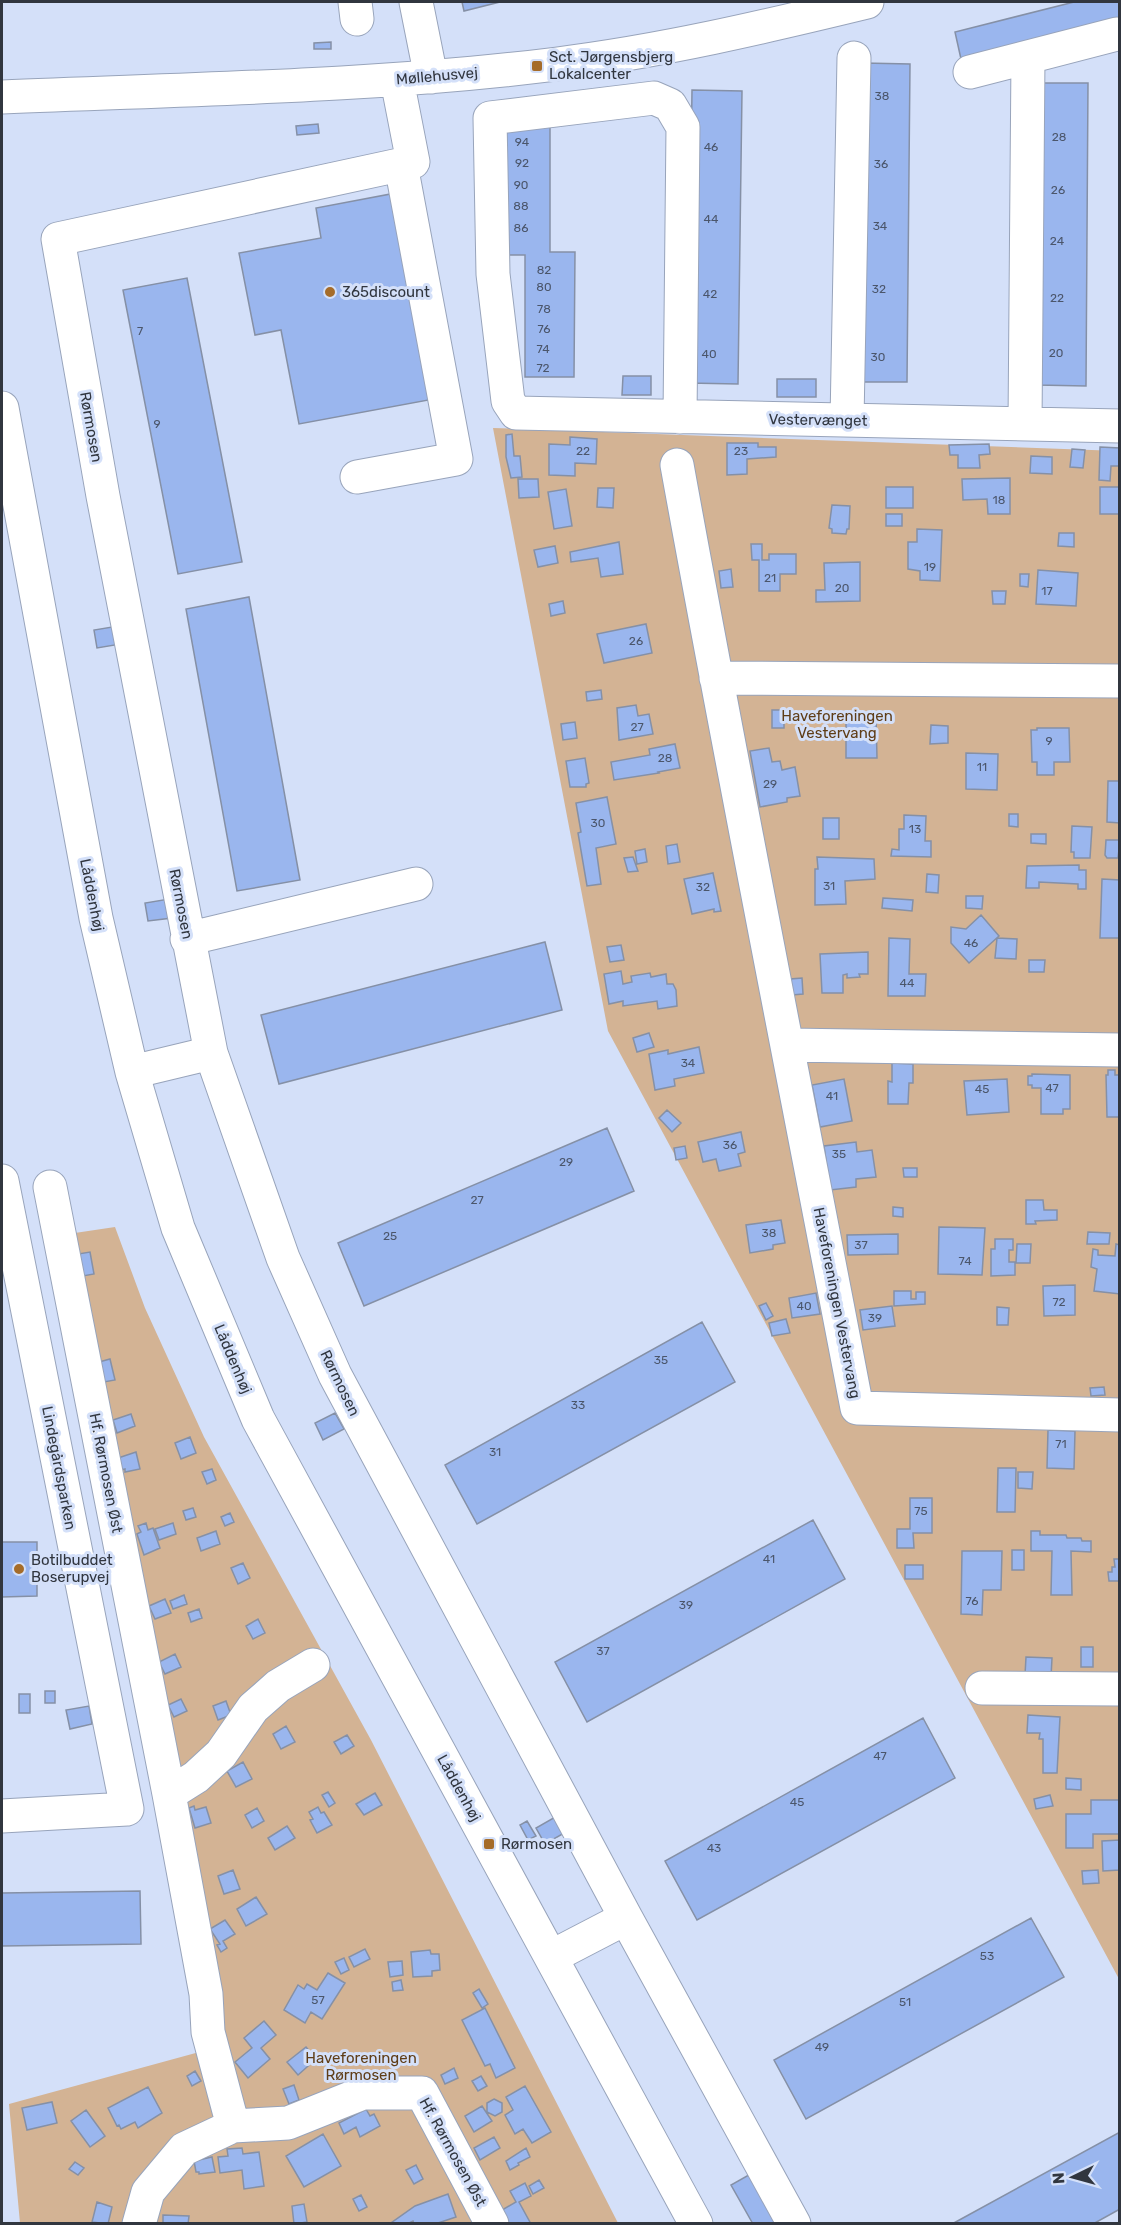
<svg xmlns="http://www.w3.org/2000/svg" width="1121" height="2225" viewBox="0 0 1121 2225" font-family="Rubik,sans-serif">
<rect width="100%" height="100%" fill="#d4e0f9"/>
<path fill="#d3b394" d="M493,428L1119,451V1979L608,1031Z
M115,1227L145,1308L204,1437L371,1740L618,2223H20L9,2104L203,2051L48,1237Z"/>
<path fill="#9ab6ee" stroke="#8590a6" stroke-width="1.5" d="M462,2H500L464,11Z
M1074,2H1120V18L961,59L955,32Z
M331,42V49H314V43Z
M863,63L910,64L907,382H859Z
M1039,83H1088L1086,386L1037,385Z
M692,90L742,91L738,384L688,383Z
M318,124L319,133L297,135L296,126Z
M502,127H550V252H575L574,377H525V255H502Z
M396,193L434,399L299,424L281,330L255,335L239,253L321,238L316,208Z
M187,278L242,562L178,574L123,290Z
M623,376H651V395H622Z
M777,379H816V397H777Z
M512,434L514,456H520L522,477L511,478L506,457V435Z
M570,437L597,439L596,464L575,463V476L549,475V444L570,445Z
M727,443H758V447H776V457L747,459V474L727,475Z
M989,444L990,454L979,455L980,468H958V455H950L949,445Z
M1100,447L1120,448V466H1111L1110,481L1099,480Z
M1072,449L1085,450L1083,468L1070,467Z
M1031,456L1052,457V474L1030,473Z
M1010,478V514H988L987,499L963,500L962,479Z
M518,479H538L539,497L519,498Z
M886,487H913V508H886Z
M1100,487H1120V514H1100Z
M598,488H614L613,508L597,507Z
M566,489L572,526L554,529L548,492Z
M832,505L850,506L849,529H847L846,534L832,533V529L829,528Z
M886,514H902V526H886Z
M917,529L942,530L940,581L920,580V571L908,569V542H917Z
M1059,533H1074V547L1058,546Z
M619,542L623,574L601,577L598,558L571,562L570,552Z
M751,544H762V560H769V554H796V574H780V591H759V560H752Z
M555,546L558,563L538,567L534,550Z
M860,562V601L816,602V590H825L824,563Z
M731,569L733,587L721,588L719,571Z
M1038,570L1078,573L1076,606L1036,604Z
M1020,574H1029L1028,587L1020,586Z
M992,591H1006L1005,604H993Z
M249,597L300,880L237,891L186,609Z
M563,601L565,613L551,616L549,604Z
M646,624L652,653L604,663L597,634Z
M118,626L121,644L97,648L94,630Z
M601,690L602,699L587,701L586,692Z
M636,705L638,716L649,714L653,734L619,740L617,708Z
M772,710H784V728H772Z
M846,716H876L877,758H846Z
M575,722L577,738L563,740L561,724Z
M931,725L948,726V743L930,744Z
M1037,728H1069L1070,762H1054V775H1037V762H1032L1031,730H1037Z
M675,744L680,768L658,772L659,773L614,780L611,762L650,755L649,749Z
M769,748L772,762L780,761L782,770L795,767L800,796L787,798V802L760,807L750,751Z
M966,753L998,754L997,790L966,789Z
M585,758L589,783L586,784V787H570L566,761Z
M1108,781H1120V823L1107,822Z
M607,797L616,844L596,848L601,884L587,886L578,833L581,832L576,803Z
M1009,814H1018V827L1009,826Z
M904,815L926,816L925,841H931V857L891,856L892,849L899,850V829H904Z
M823,818H839V839H823Z
M1072,826L1092,827L1090,858H1074V852H1071Z
M1031,834H1046V844L1031,843Z
M1106,840H1120L1118,858H1107L1105,855Z
M677,844L680,862L668,864L666,846Z
M645,849L647,862L637,864L635,851Z
M633,857L638,871L628,872L624,858Z
M817,857L874,859L875,879L845,881L846,904L815,905V869H818Z
M1079,865V870H1086V889H1078V884L1039,882V888H1026L1027,866Z
M713,873L721,911L714,912V909L692,914L684,879Z
M927,874L939,875L938,893L926,892Z
M1102,879L1120,880V938H1100Z
M966,896H983L982,909L966,908Z
M883,898L913,900L912,911L882,908Z
M169,899L172,918L148,921L145,903Z
M981,915L999,936L969,963L951,943V927L966,929Z
M889,938L910,939L909,974H926L925,996H888Z
M997,938L1017,939L1016,959L995,958Z
M545,942L562,1010L279,1084L261,1015Z
M621,945L624,960L610,962L607,947Z
M868,952V974H859L860,977L847,978V974L843,975V993H822L820,954Z
M1029,960H1045L1044,972H1029Z
M621,971L623,984L632,982L631,976L650,973L651,977L666,974L667,984H673L676,990L677,1006L658,1009L657,1001L623,1006V1001L609,1004L604,974Z
M802,978L803,994L792,995L790,979Z
M649,1033L654,1047L637,1052L633,1038Z
M699,1047L704,1073L674,1079L675,1086L655,1090L649,1054L668,1050V1054Z
M892,1063L913,1064V1083H909L908,1104H888V1081L892,1082Z
M1108,1070H1115V1075H1120V1117H1107L1106,1075H1108Z
M1032,1074L1070,1075V1109H1063V1114H1041V1088H1032V1085H1028V1076H1032Z
M844,1079L852,1121L820,1127L812,1085Z
M1007,1079L1009,1112L967,1115L964,1081Z
M667,1110L681,1123L672,1132L659,1118Z
M607,1128L634,1191L364,1306L338,1243Z
M741,1132L745,1152L738,1154L741,1166L719,1171L716,1159L703,1162L698,1142Z
M856,1142L857,1152L872,1150L876,1177L856,1179V1187L830,1190L824,1146Z
M685,1146L687,1158L676,1160L674,1148Z
M903,1168H917V1177H904Z
M1026,1200H1043L1044,1210H1057V1220L1035,1221L1036,1224H1026Z
M893,1207L903,1208V1217L893,1216Z
M781,1220L785,1243L773,1245V1249L750,1253L746,1225Z
M939,1227L985,1228L982,1275L938,1274Z
M1088,1232L1110,1233L1109,1244H1087Z
M898,1234V1254L848,1255L847,1235Z
M995,1239H1013V1250H1009V1262H1015V1275L991,1276V1249H995Z
M1017,1244H1031L1030,1263H1016Z
M1116,1244L1120,1245V1294L1094,1291L1097,1269L1091,1267L1093,1249L1098,1250V1255L1115,1256Z
M90,1252L94,1274L83,1276L78,1254Z
M1075,1285V1315L1044,1316L1043,1286Z
M894,1291H911V1299H916V1292H925V1304L894,1306Z
M816,1293L820,1314L792,1318L789,1298Z
M766,1303L773,1316L766,1320L759,1306Z
M892,1306L895,1326L863,1330L860,1310Z
M997,1307L1009,1308L1008,1325H997Z
M786,1319L790,1333L772,1336L769,1323Z
M702,1322L735,1382L477,1524L445,1465Z
M110,1359L115,1380L104,1382L99,1362Z
M1104,1387L1105,1395L1091,1396L1090,1388Z
M335,1413L344,1429L323,1440L315,1423Z
M131,1414L135,1426L117,1433L113,1420Z
M1048,1430L1075,1431L1074,1469L1047,1468Z
M190,1437L196,1453L181,1459L175,1443Z
M136,1452L140,1469L125,1472V1469L121,1470L118,1458Z
M998,1468H1016L1015,1512H997Z
M212,1469L216,1480L207,1484L202,1472Z
M1018,1472H1033L1032,1489L1018,1488Z
M910,1498H932V1533H913L914,1548H897V1529H910Z
M193,1508L196,1517L186,1520L183,1511Z
M230,1513L234,1522L225,1526L221,1517Z
M813,1520L845,1579L587,1722L555,1662Z
M146,1523L148,1530L153,1528L160,1548L144,1555L137,1534L141,1532L138,1526Z
M173,1523L176,1534L159,1540L155,1529Z
M216,1531L220,1544L201,1551L197,1538Z
M1031,1531H1040V1535H1066L1067,1538H1081L1082,1541H1091V1552L1071,1551L1072,1595H1051L1052,1551H1031Z
M2,1542H37V1596L2,1597Z
M1012,1550H1024V1570H1012Z
M962,1551H1002L1001,1590H983L982,1615L961,1614Z
M1114,1559H1120V1581H1109L1108,1572H1112V1567H1115Z
M243,1563L250,1578L238,1584L231,1568Z
M905,1565H923V1579H905Z
M184,1595L187,1604L173,1609L170,1601Z
M165,1599L171,1613L155,1619L149,1606Z
M199,1609L202,1618L191,1622L188,1613Z
M258,1619L265,1633L253,1639L246,1626Z
M1081,1647H1093V1667H1081Z
M175,1654L181,1667L165,1674L159,1662Z
M1026,1657L1052,1658L1051,1677L1025,1675Z
M45,1691H55V1703H45Z
M19,1694H30V1713H19Z
M181,1699L187,1711L174,1717L168,1705Z
M226,1701L231,1715L218,1720L213,1706Z
M89,1706L92,1724L70,1729L66,1710Z
M1028,1715L1060,1717L1057,1773H1043V1739H1039L1040,1733H1027Z
M923,1718L955,1778L697,1920L665,1861Z
M286,1726L295,1742L281,1749L273,1734Z
M347,1735L354,1746L341,1754L334,1742Z
M243,1762L252,1779L236,1787L227,1771Z
M1066,1778L1081,1779V1790L1066,1789Z
M328,1792L335,1803L329,1807L322,1795Z
M375,1793L382,1805L364,1815L356,1804Z
M1050,1795L1053,1806L1036,1809L1034,1799Z
M1091,1800H1120V1834H1093V1848H1066V1814H1091Z
M194,1806L195,1810L206,1807L211,1823L195,1828L189,1808Z
M318,1807L321,1813L324,1812L332,1825L317,1833L310,1820L313,1819L309,1812Z
M257,1808L264,1821L252,1828L245,1815Z
M557,1816L566,1832L545,1844L536,1828Z
M527,1821L536,1836L528,1840L520,1825Z
M287,1826L295,1838L275,1850L268,1838Z
M1120,1840V1870L1103,1871L1102,1841Z
M233,1870L240,1889L224,1894L218,1876Z
M1098,1870L1099,1883L1083,1884L1082,1871Z
M140,1891L141,1944L2,1946V1893Z
M256,1897L267,1914L246,1926L237,1909Z
M1031,1918L1064,1977L806,2119L774,2060Z
M225,1920L235,1934L223,1941L227,1948L221,1952L217,1945L220,1944L210,1929Z
M365,1949L370,1959L354,1967L349,1957Z
M430,1950L431,1954H439L440,1970L432,1971V1976L413,1977L411,1952Z
M344,1958L349,1970L341,1974L335,1962Z
M402,1961L403,1975L390,1977L388,1962Z
M328,1973L345,1983L322,2019L311,2012L305,2023L284,2010L298,1985L304,1989L307,1984L317,1990Z
M401,1980L403,1990L393,1991L392,1982Z
M479,1989L488,2004L482,2008L473,1993Z
M485,2008L515,2068L496,2078L490,2064L485,2066L462,2020Z
M264,2021L276,2035L261,2048L270,2059L248,2078L235,2062L252,2048L244,2038Z
M306,2047L316,2059L298,2075L287,2062Z
M454,2068L458,2078L445,2084L441,2075Z
M195,2071L201,2081L192,2086L187,2076Z
M481,2076L487,2086L478,2091L472,2081Z
M294,2085L299,2100L289,2104L283,2089Z
M525,2086L551,2132L532,2143L523,2129L515,2134L505,2115L513,2110L506,2097Z
M148,2087L162,2113L138,2128L135,2122L121,2129L119,2125L117,2126L108,2108Z
M494,2099L502,2103V2112L495,2116L487,2112V2103Z
M52,2102L57,2123L27,2130L22,2108Z
M482,2106L492,2121L474,2132L465,2116Z
M366,2109L370,2116L374,2114L380,2126L360,2137L356,2127L344,2134L339,2123Z
M86,2110L105,2136L90,2147L71,2121Z
M1120,2132V2209L1093,2224H952Z
M323,2134L341,2166L304,2187L286,2156Z
M494,2137L500,2148L480,2160L474,2148Z
M242,2148L243,2154L259,2152L264,2186L244,2189L242,2170L220,2173L218,2157L228,2156L227,2149Z
M526,2148L530,2157L518,2163L519,2165L510,2170L506,2161Z
M212,2157L215,2172L199,2174V2172H196L194,2161Z
M75,2162L84,2168L78,2175L69,2169Z
M416,2165L423,2179L414,2184L406,2170Z
M754,2172L782,2224H753L731,2185Z
M539,2180L544,2188L533,2194L529,2186Z
M525,2183L531,2196L519,2202L531,2224H509L502,2210L516,2202L510,2191Z
M448,2194L456,2217L435,2224H414L413,2221L407,2224L391,2223L415,2206Z
M361,2195L367,2207L359,2211L353,2199Z
M97,2202L112,2207L108,2224L92,2222Z
M304,2204L307,2222L294,2224L292,2206Z
M163,2215L189,2216L188,2224H163Z"/>
<g fill="none" stroke-linecap="round" stroke-linejoin="round">
<g stroke="#98a4bb" stroke-width="35">
<path id="minor" d="M355,2L357,19
M416,2L431,77
M970,72L1117,34
M2,97C186,89 373,87 557,64C662,51 764,27 867,2
M2,408L96,918L132,1072L178,1228L258,1419L696,2224
M680,417L683,127L670,105L654,98L490,118L493,274L508,401L516,413L1120,426
M847,420L854,58
M1025,424L1028,57
M677,465C734,780 797,1094 857,1408L1120,1415
M357,477L456,459L401,165
M716,678L1120,681
M187,939L416,884
M788,1045L1120,1050
M211,1053L103,496L58,239L413,162L397,80
M132,1072L211,1053L283,1258L335,1375L626,1918L794,2224
M2,1181L127,1809L2,1816
M50,1187L169,1794L206,1994L208,2032L233,2126
M982,1688L1120,1689
M169,1794L196,1777L221,1754L253,1708L278,1686L313,1665
M551,1957L626,1918
M139,2224L148,2192L184,2149L233,2126L288,2123L363,2093H422L492,2224"/>
</g>
<use href="#minor" stroke="#fff" stroke-width="33"/>
</g>
<g fill="#a56c2a" stroke="#d4e0f9" stroke-width="2">
<rect x="531" y="60" width="12" height="12" rx="3"/>
<circle cx="330" cy="292" r="6"/>
<circle cx="19" cy="1569" r="6"/>
<rect x="483" y="1838" width="12" height="12" rx="3"/>
</g>
<g text-anchor="middle" stroke-width="6" stroke-linejoin="round" paint-order="stroke">
<g font-size="12" fill="#4b566b">
<text x="882" y="100">38</text>
<text x="1059" y="141">28</text>
<text x="522" y="146">94</text>
<text x="711" y="151">46</text>
<text x="522" y="167">92</text>
<text x="881" y="168">36</text>
<text x="521" y="189">90</text>
<text x="1058" y="194">26</text>
<text x="521" y="210">88</text>
<text x="711" y="223">44</text>
<text x="880" y="230">34</text>
<text x="521" y="232">86</text>
<text x="1057" y="245">24</text>
<text x="544" y="274">82</text>
<text x="544" y="291">80</text>
<text x="879" y="293">32</text>
<text x="710" y="298">42</text>
<text x="1057" y="302">22</text>
<text x="544" y="313">78</text>
<text x="544" y="333">76</text>
<text x="140" y="335">7</text>
<text x="543" y="353">74</text>
<text x="1056" y="357">20</text>
<text x="709" y="358">40</text>
<text x="878" y="361">30</text>
<text x="543" y="372">72</text>
<text x="157" y="428">9</text>
<text x="583" y="455">22</text>
<text x="741" y="455">23</text>
<text x="999" y="504">18</text>
<text x="930" y="571">19</text>
<text x="770" y="582">21</text>
<text x="842" y="592">20</text>
<text x="1047" y="595">17</text>
<text x="636" y="645">26</text>
<text x="637" y="731">27</text>
<text x="1049" y="745">9</text>
<text x="665" y="762">28</text>
<text x="982" y="771">11</text>
<text x="770" y="788">29</text>
<text x="598" y="827">30</text>
<text x="915" y="833">13</text>
<text x="829" y="890">31</text>
<text x="703" y="891">32</text>
<text x="971" y="947">46</text>
<text x="907" y="987">44</text>
<text x="688" y="1067">34</text>
<text x="1052" y="1092">47</text>
<text x="982" y="1093">45</text>
<text x="832" y="1100">41</text>
<text x="730" y="1149">36</text>
<text x="839" y="1158">35</text>
<text x="566" y="1166">29</text>
<text x="477" y="1204">27</text>
<text x="769" y="1237">38</text>
<text x="390" y="1240">25</text>
<text x="861" y="1249">37</text>
<text x="965" y="1265">74</text>
<text x="1059" y="1306">72</text>
<text x="804" y="1310">40</text>
<text x="875" y="1322">39</text>
<text x="661" y="1364">35</text>
<text x="578" y="1409">33</text>
<text x="1061" y="1448">71</text>
<text x="495" y="1456">31</text>
<text x="921" y="1515">75</text>
<text x="769" y="1563">41</text>
<text x="972" y="1605">76</text>
<text x="686" y="1609">39</text>
<text x="603" y="1655">37</text>
<text x="880" y="1760">47</text>
<text x="797" y="1806">45</text>
<text x="714" y="1852">43</text>
<text x="987" y="1960">53</text>
<text x="318" y="2004">57</text>
<text x="905" y="2006">51</text>
<text x="822" y="2051">49</text>
</g>
<g font-size="15" fill="#31363f" stroke="#d4e0f9" text-anchor="start">
<text x="549" y="62">Sct. Jørgensbjerg<tspan x="549" dy="17">Lokalcenter</tspan></text>
<text x="342" y="297">365discount</text>
<text x="31" y="1565">Botilbuddet<tspan x="31" dy="17">Boserupvej</tspan></text>
<text x="501" y="1849">Rørmosen</text>
</g>
<g font-size="15" fill="#31363f" stroke="#d4e0f9">
<text transform="translate(437 76) rotate(-5)" y="5">Møllehusvej</text>
<text transform="translate(818 420) rotate(1)" y="5">Vestervænget</text>
<text transform="translate(91 427) rotate(80)" y="5">Rørmosen</text>
<text transform="translate(92 895) rotate(79)" y="5">Låddenhøj</text>
<text transform="translate(181 904) rotate(79)" y="5">Rørmosen</text>
<text transform="translate(837 1303) rotate(79)" y="5">Haveforeningen Vestervang</text>
<text transform="translate(233 1359) rotate(67)" y="5">Låddenhøj</text>
<text transform="translate(340 1383) rotate(64)" y="5">Rørmosen</text>
<text transform="translate(59 1468) rotate(79)" y="5">Lindegårdsparken</text>
<text transform="translate(106 1473) rotate(79)" y="5">Hf. Rørmosen Øst</text>
<text transform="translate(459 1788) rotate(61)" y="5">Låddenhøj</text>
<text transform="translate(453 2152) rotate(61)" y="5">Hf. Rørmosen Øst</text>
</g>
<g font-size="15" fill="#5f3d17" stroke="#d4e0f9">
<text x="837" y="721">Haveforeningen<tspan x="837" dy="17">Vestervang</tspan></text>
<text x="361" y="2063">Haveforeningen<tspan x="361" dy="17">Rørmosen</tspan></text>
</g>
</g>
<rect width="1121" height="2225" fill="none" stroke="#31363f" stroke-width="6"/>
<g transform="translate(1073 2177) rotate(265)" stroke="#d4e0f9" stroke-width="4.5" paint-order="stroke">
<path d="M0-4.5L10 22L0 15L-10 22Z" fill="#31363f"/>
<text y="-9" font-size="16" font-weight="bold" text-anchor="middle" fill="#31363f">N</text>
</g>
</svg>
